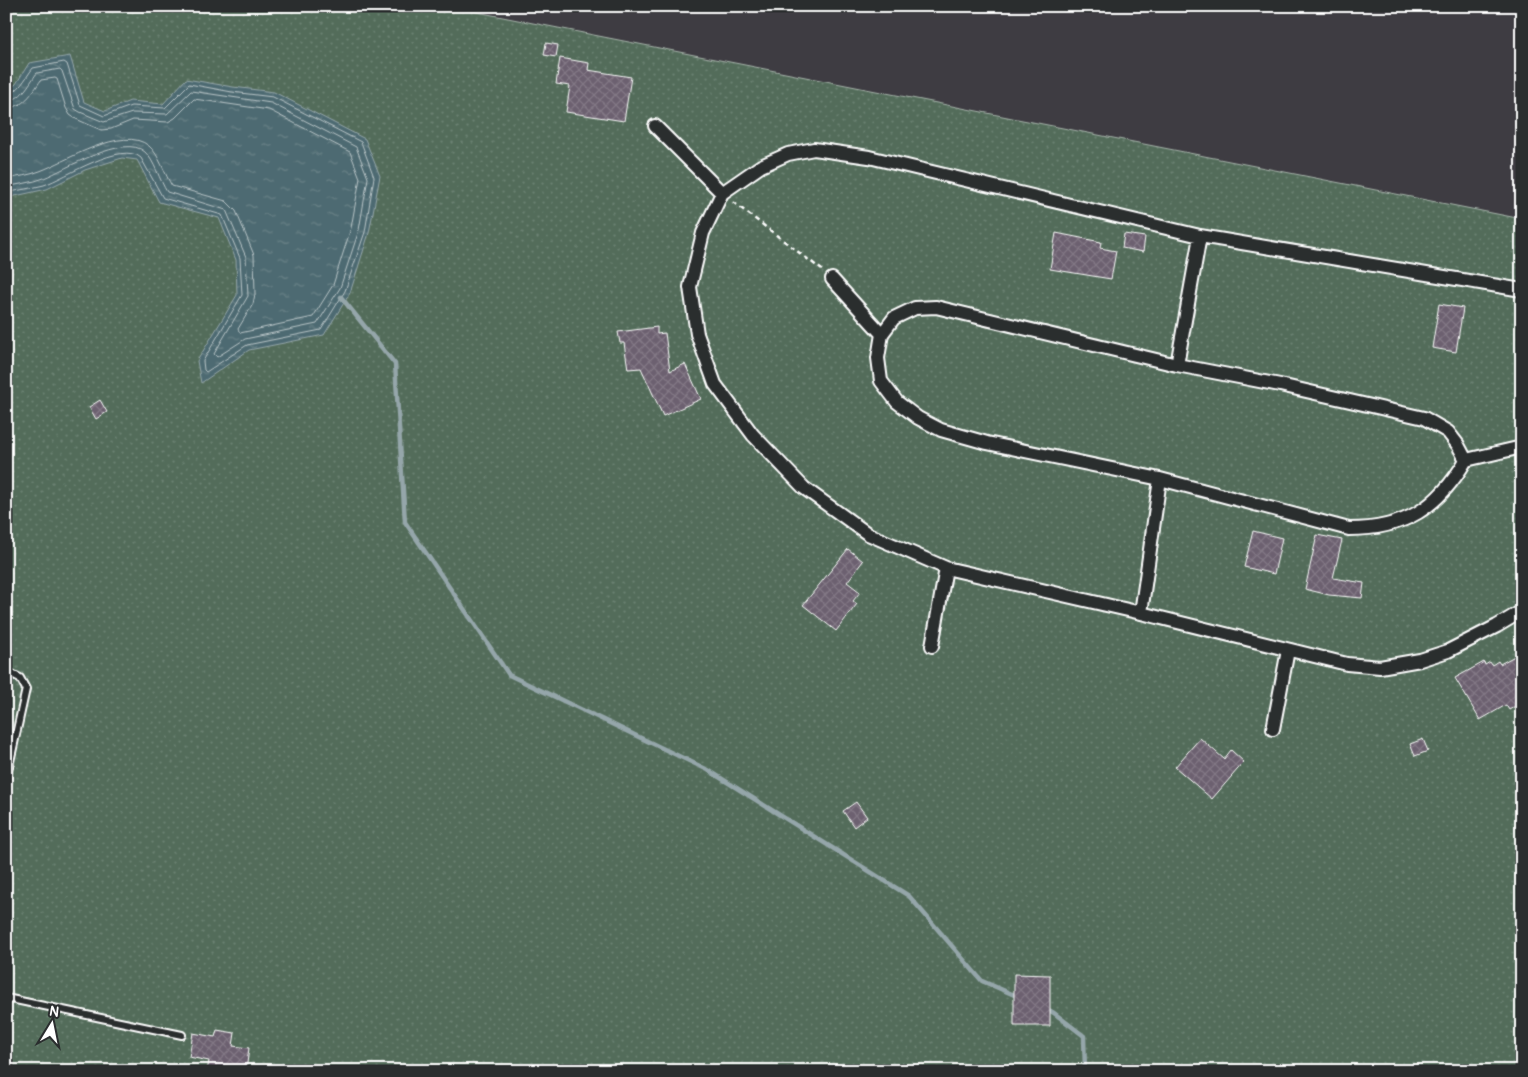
<svg xmlns="http://www.w3.org/2000/svg" width="1528" height="1077" viewBox="0 0 1528 1077" font-family="Pangolin,sans-serif">
<defs>
<pattern id="grass-dots" width="8" height="8" patternUnits="userSpaceOnUse" patternTransform="scale(1.25)"><rect width="8" height="8" fill="#526c5a"/><path d="M2 2h.1M6 6h.1" fill="none" stroke="#6c8273" stroke-width="1.8" stroke-linecap="round"/></pattern>
<pattern id="water-ripples" width="26" height="14" patternUnits="userSpaceOnUse" patternTransform="scale(1.25)"><rect width="26" height="14" fill="#4e6b72"/><path d="M2 4q2-2 4 0t4 0M15 11q2-2 4 0t4 0" fill="none" stroke="#698187"/></pattern>
<pattern id="building-cross-hatch" width="8" height="8" patternUnits="userSpaceOnUse" patternTransform="scale(1.25)"><rect width="8" height="8" fill="#6c606f"/><path d="M0 0l8 8M0 8l8-8" fill="none" stroke="#827885"/></pattern>
</defs>
<rect width="100%" height="100%" fill="#3e3c42"/>
<filter id="ink" filterUnits="userSpaceOnUse"><feTurbulence type="fractalNoise" baseFrequency=".02" numOctaves="2"/><feDisplacementMap in="SourceGraphic" scale="10" xChannelSelector="R" yChannelSelector="G"/><feConvolveMatrix kernelMatrix="1 2 1 2 8 2 1 2 1" color-interpolation-filters="sRGB"/></filter>
<g filter="url(#ink)">
<path fill="url(#grass-dots)" stroke="#a8b6ac" d="M6,6H447L1522,219V1071H6Z"/>
<path fill="url(#water-ripples)" stroke="#95a6aa" d="M70,56L84,102L105,111L130,101L163,104L186,79L233,87L274,92L365,139L380,176L369,233L350,293L324,335L249,350L201,383L197,361L237,295L236,260L219,218L159,202L137,160L122,158L85,170L47,189L6,198V91L16,84L29,63Z"/>
<g fill="none" stroke-linecap="round" stroke-linejoin="round">
<path stroke="#b8c4c7" stroke-width="1" d="M6,95C20,92 25,78 33,68L64,62L67,64L80,105L104,116L131,106L165,108L189,84L232,92L273,97L361,142L374,177L365,232L345,291L321,330L247,345L206,372L204,370L203,361L242,295L240,258L222,215L163,198L141,158C122,140 65,178 44,185C32,188 19,190 6,193
M6,101C22,100 28,85 37,73L60,69L62,71L75,109L80,112L104,122L132,113L167,114L191,91L271,103L356,147L368,178L359,230L340,288L317,324L245,339L217,357L214,354L248,296L246,257L226,210L167,192C160,181 154,160 145,152C125,133 64,170 44,178C32,183 18,184 6,187
M6,108C24,108 32,93 41,80L55,78L57,79L66,108L70,115L76,119L101,130L111,129L133,120L168,122L175,118L194,99L269,110L350,152L360,178L351,228L333,285L313,317L240,333L238,329L253,304L255,294L254,255L236,211L226,201L172,186C165,175 159,154 149,146C123,124 65,162 40,171C30,175 17,177 6,179"/>
<path stroke="#95a6aa" stroke-width="4.5" d="M341,297L395,364L405,522L509,675L708,770L909,896L982,981L1019,997
M1047,1009L1054,1013L1084,1036L1085,1071"/>
</g>
<path fill="url(#building-cross-hatch)" stroke="#fff" d="M546,43L558,45L556,57L544,55Z
M560,58L589,63L588,70L631,77L624,121L566,112L570,86L556,84Z
M1056,233L1101,242L1100,248L1116,251L1111,279L1050,269Z
M1124,234L1145,237L1143,252L1122,248Z
M1439,304L1463,308L1456,352L1432,348Z
M657,327V334L665,333L670,371L685,364L701,399L663,416L641,368L628,369L624,343H620L618,332Z
M100,400L107,412L96,419L89,407Z
M1253,531L1282,538L1274,574L1244,567Z
M1317,535L1342,540L1333,578L1364,583L1362,598L1329,595L1305,589Z
M848,549L863,561L847,582L860,592L853,601L857,604L836,631L803,605Z
M1522,652V702L1509,710L1506,705L1480,720L1455,678L1484,662L1485,665L1490,662L1492,665L1498,661L1500,664Z
M1200,738L1224,759L1231,750L1244,762L1212,799L1175,767Z
M1423,739L1428,751L1415,756L1410,744Z
M856,802L867,817L854,827L843,811Z
M1014,974L1050,975V1026H1014Z
M217,1030L235,1033L233,1046L249,1048L246,1071H207L209,1061L189,1057L193,1033L215,1037Z"/>
<g fill="none" stroke-linecap="round" stroke-linejoin="round">
<g stroke="#fff" stroke-width="10">
<path id="lane" d="M6,671L20,678L26,689L6,780
M6,998L182,1035"/>
</g>
<g stroke="#fff" stroke-width="16">
<path id="street" d="M655,126L722,193
M832,279L882,334
M1522,290L1200,236L869,157L814,149L788,154L761,166L722,193L703,233L690,287L697,334L715,384L753,435L804,488L868,534L946,568L1141,613L1347,664L1380,667L1420,660L1448,651L1497,626L1522,611
M936,307L1177,365L1280,385L1424,418L1448,432L1458,445L1466,460C1438,508 1405,529 1349,529L1160,479L987,443L941,430L918,418L897,402L881,381L878,358L882,334L894,318L915,308Z
M1177,365L1200,236
M1466,460L1522,447
M1141,613L1160,479
M932,646L946,568
M1273,729L1288,650"/>
</g>
<path stroke="#fff" stroke-width="2.5" stroke-dasharray="5 4" stroke-linecap="butt" d="M733,202L822,270"/>
<use href="#lane" stroke="#2a2d2e" stroke-width="6"/>
<use href="#street" stroke="#2a2d2e" stroke-width="12"/>
</g>
</g>
<rect width="1528" height="1077" fill="none" stroke="#2a2d2e" stroke-width="25"/>
<rect x="12" y="12" width="1503" height="1052" fill="none" stroke="#fff" stroke-width="2" filter="url(#ink)"/>
<g transform="translate(52 1024) rotate(10)" stroke="#2a2d2e" stroke-width="4" paint-order="stroke">
<path d="M0-4L9 19L0 12L-9 19Z" fill="#ffffff"/>
<text y="-8" font-size="14" font-weight="bold" text-anchor="middle" fill="#ffffff">N</text>
</g>
</svg>
